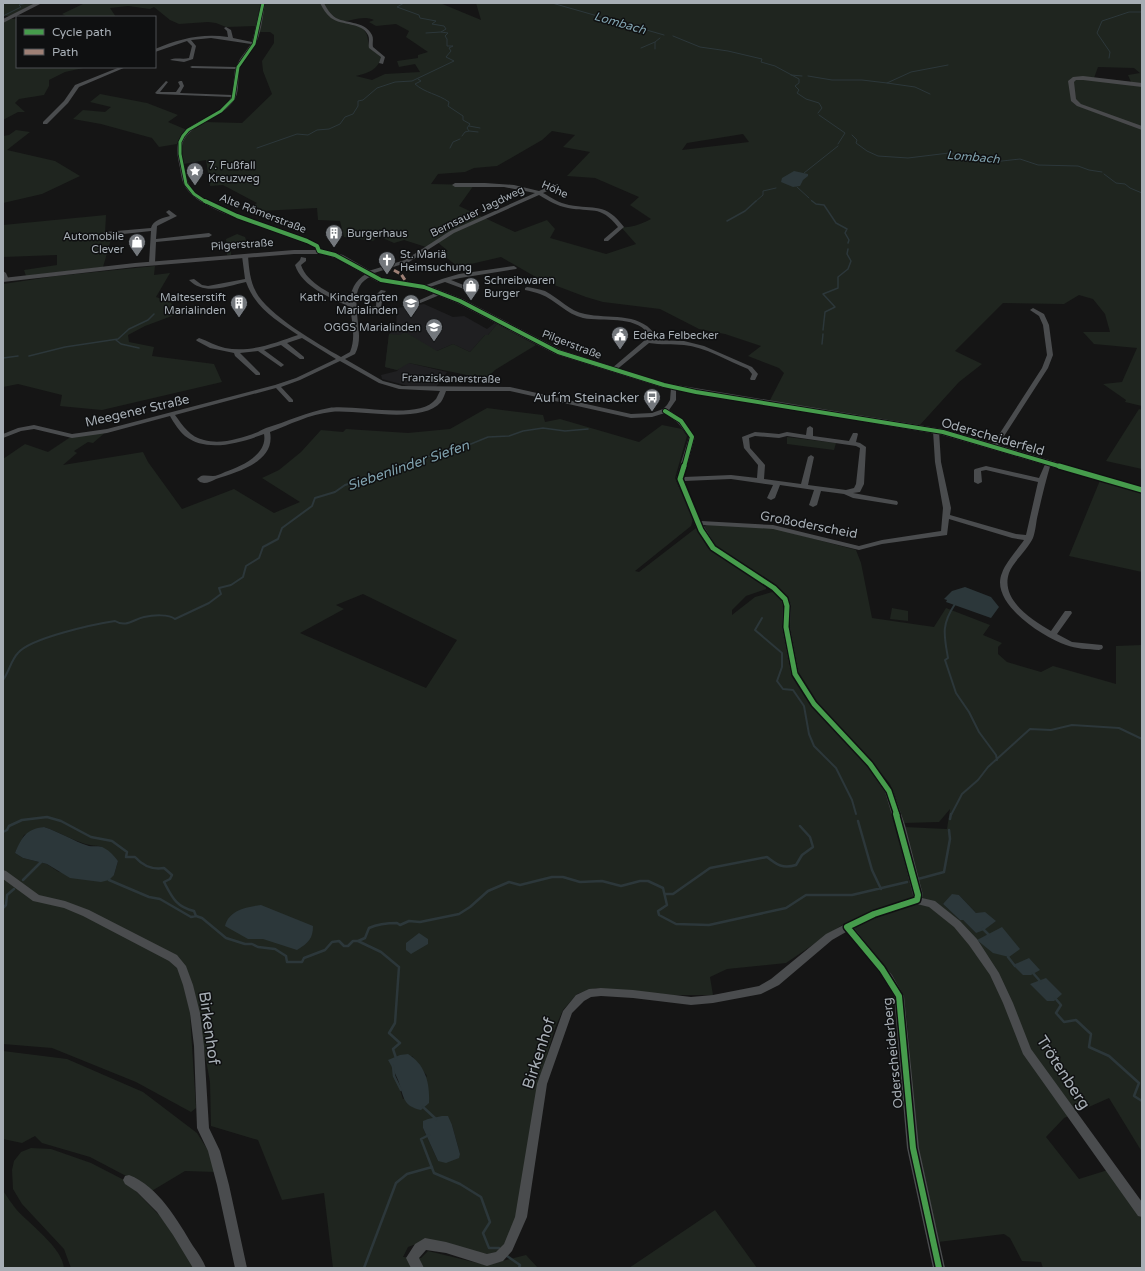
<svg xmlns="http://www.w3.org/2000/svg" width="1145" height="1271" viewBox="0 0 1145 1271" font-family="'Varela Round',sans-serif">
<rect width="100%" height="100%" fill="#151515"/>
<path fill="#1f1f21" d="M424,304L453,317L464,316L487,329L495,323L497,324L488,335H485L470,352L453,344L409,363L447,372L436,387L408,386L382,379L381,375L397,371L399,369L397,370L385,367L389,334L396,328L397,308Z"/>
<path fill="#1f251f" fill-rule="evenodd" d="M3,3H36L11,17L3,15Z
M78,3H321C333,32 352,15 364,30C369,36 367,41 370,48L382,57C377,70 369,73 356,76L372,80L385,74L420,72L415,64L399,67L397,61L418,58V55L428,52L406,37L409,31L396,24L376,26L369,22L374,20C354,11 338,37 323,3H440L481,20L476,3H1142V406L1125,402L1126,400L1103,384L1122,382L1137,348L1094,344L1083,332H1110L1105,314L1093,299L1079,295L1064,304L1003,303L955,351L982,364L959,382L919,426L768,404L784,373L779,368L748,356L761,346L725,334L699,329L660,309L603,302L586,297L541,280L501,257L458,267L442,254L448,251L436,241L426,247L404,240L394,243L378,236L373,241L344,237L340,221L318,220L317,208L261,211L254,205L257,203L223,185L210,186L206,160L184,164L181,143L185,135L191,131L205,122L242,123L272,94L263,71L262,61L274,43V35L270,32H258L259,26L226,27L216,23L208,22L179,24L170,20L154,7L150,9L128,6L110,8L116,17H68L62,14L83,4ZM1098,67L1134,68L1140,73L1128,75L1131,82L1094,78ZM552,131L575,135L563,147L590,152L567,176L595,178L639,197L630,205L651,219C641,224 632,228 621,227L636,244L606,254L550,238L555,229L547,220L515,232L459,206L474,185L431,184L438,174L465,172L474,168L497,166L542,140ZM743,134L749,142L682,150L687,143Z
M11,19H17V67H88L65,72L49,80V86L44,95L19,99L15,103L25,112H18L3,120V22Z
M100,94L147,103L178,115L168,122L187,130L181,136L177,144L159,147L152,138L101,124L73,119L83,110L105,112L111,107L90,102Z
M16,130L30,132L7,150L55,161L80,176L42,194L3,203V136L9,135Z
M106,215L105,234L112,236L103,267L26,276L24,270L57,265V255L3,257V225Z
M237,234L245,237L247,243L231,245V255H227L226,239Z
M155,266L154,275L170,273L156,297L170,302L180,313L145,326L128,335L129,342L154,347L152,356L214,364L222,382L102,410L60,406L62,395L18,384L3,387V284L56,276Z
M497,324L536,345L495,370L486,379L409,363L397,370L385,367L389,334L400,335L405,332L437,351L453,344L470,352L485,335H488Z
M487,408L543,415L545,422L560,419L639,442L662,425L682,429L687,436L675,478L693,519L691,526L635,571L639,572L696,528L708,548L766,587V589L746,596L732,610V615L755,597L779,590L715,548L703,527L708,524L773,528L856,550L861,563L872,618L934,627L946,608L990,625L983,635L1002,643L998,647V654L1007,662L1041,672L1053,666L1116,684V646L1142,645V1152L1109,1098L1064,1118L1046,1137L1079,1179L1111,1169L1142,1212V1268H1043L1041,1262L1022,1261L1010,1238L1004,1234L938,1242L935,1233L916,1132L907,1022L903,994L890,973L856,933L845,923L786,963L727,969L710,977L713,995H673L596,988L577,994L563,1010L555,1028L539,1082L516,1220L508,1239L495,1256L427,1240L408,1247L403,1257L421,1258L428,1251L486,1265L526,1255L538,1268H333L324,1193L282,1200L258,1140L211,1126L210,1082L198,1015H190L196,1108L191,1112L136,1082L52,1048L3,1044V459L25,444L48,452L72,436L107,431L93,443L88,442L74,451L77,453L63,465L143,452L148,462L182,509L234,489L274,513L300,502L262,478L279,470L301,452L321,430L343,432L346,429L408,433L450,429ZM363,594L457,640L426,688L300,633L344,609L336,605ZM859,747L890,784L895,796L903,823L939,822L950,809L947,829L904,827L878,777ZM44,827C63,833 80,846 100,846L118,861L114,875L59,872L47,864L23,858L15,853L24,835ZM959,895L976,913V933L963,920H960L943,904ZM412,1056L427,1076L403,1099L394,1071ZM452,1125L460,1154L438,1161L423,1128Z
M1139,409L1142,410V469L1106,461Z
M787,437L836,443L834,450L787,444Z
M1101,478L1142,490V572L1069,556Z
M892,608L908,611V621L890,619Z
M3,1051L67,1059L143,1092L197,1133L209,1152L216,1172L185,1171L150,1192L128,1177L90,1157L42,1143L35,1136L22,1143L3,1139Z
M31,1148L51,1149L91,1163L126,1181L160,1216L177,1237L195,1268H71L64,1249L22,1204L13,1189L12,1170L14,1161L21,1152Z
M3,1191C7,1196 11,1203 16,1209C29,1224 62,1247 64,1268H3Z
M715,1210L757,1268H629Z"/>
<path fill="#2c373a" d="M794,171L808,174V176L803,180L800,186L793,187L781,182L782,178Z
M965,587L991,597L999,607L991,618L946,602L947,600L944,599L952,591Z
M44,827C60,832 73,841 89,846C94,847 99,845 104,848C110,851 114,856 118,861L114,875L109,880L101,882L70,878L47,864L23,858L15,853C22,837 26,829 44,827Z
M952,894L959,895L976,913L985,912L996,921L984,930L976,933L963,920H960L943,904Z
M261,905L313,926C313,939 308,943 297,950L263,939H248L225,926C229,910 247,907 261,905Z
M1002,927L1020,949L1009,957L993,953L977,940Z
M419,933L428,939V944L411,954L406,950V943Z
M1029,958L1040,970L1031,975H1023L1013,965Z
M1046,978L1062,994L1054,1001H1047L1030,984Z
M408,1054C426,1065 430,1084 429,1103L421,1110C402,1106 404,1096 398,1080C395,1073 392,1067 388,1060L400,1055Z
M442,1116H448L452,1125L460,1154L459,1158L446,1163L438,1161L423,1128V1121L428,1119Z"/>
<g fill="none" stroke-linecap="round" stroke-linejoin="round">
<path stroke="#2c373a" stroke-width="1" d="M552,3L664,35
M3,16L21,7L19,5L27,3
M426,33L441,32
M673,36L700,47L728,51L762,59L761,62L775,66L799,79V83L795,86L799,90L797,93L806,99L819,103L822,108L818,113
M641,48L655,42
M655,49V42L660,38
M1109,58L1110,52L1097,33L1102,21L1129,12H1142
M791,75L802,76
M808,76L832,80H862L887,83L911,72L948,65
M418,79L421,81L415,84C425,93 438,94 449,102L448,106L463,116V120L470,124L467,128L469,131L465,132L462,136
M887,83L915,87L930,94
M819,115L845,133L838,144
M469,126L480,128
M469,131L478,132
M852,135L857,140L856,143L867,151L878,156L908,158L949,153L963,156L987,157L993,162L1020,159L1038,165L1078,166L1089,170L1102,172
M257,148L297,134L308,135L317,130L329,129L340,124L345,117L353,114L358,106V101L363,100L377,88L395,82L412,81L454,61L446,57L451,51L449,48L453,46H447V39L445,36L448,33L441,32L446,29L444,26L432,24L436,21L420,18L419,15L397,7L404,3
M450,148L453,142L460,139
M804,173L838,146
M1104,174L1116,183L1125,184L1130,188L1142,193
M797,187L809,198
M811,200L813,202
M755,202L763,195V191L776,188"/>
<path stroke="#2c373a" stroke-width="1.5" d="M812,201L816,204L824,205L836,223L847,229L845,233L849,240L848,243
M727,221L745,211L756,201
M823,330L825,312L835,307L823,294L838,288V277L848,269L851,261L847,254L848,249
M116,340L121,344L139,348
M822,344L823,334
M29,356L65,347L118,339L129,329L148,320L154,314
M3,358L18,356
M398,467L402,464L430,456L444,455L488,437L509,436L523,431L543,428L565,431L588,429"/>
<path stroke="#2c373a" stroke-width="2" d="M955,604C941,625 944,635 948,658L945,660L956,693L969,712L979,732L996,755L997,760
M762,618L755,630L782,653V667L777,681L783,689L793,690L804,706L809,734L814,746L836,768L852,800L856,814
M3,680C9,672 11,660 18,653C30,638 95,624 115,621C126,628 134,619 144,617C153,615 169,614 175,619L209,603L221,594L219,588L231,585L243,577L246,566L259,558L263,547L278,539L282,528L312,506L315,498L335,492L345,485L392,471L400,466
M951,815L962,794L978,780L988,767L1030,729L1051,730L1072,725L1119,728L1142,739"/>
<path stroke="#2c373a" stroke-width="2.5" d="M950,819L951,814
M858,821L872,870L881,889
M3,832L7,830L9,826L22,820L47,817L61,821L91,837L112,841L127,852L126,857H135C143,866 152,870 164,868L172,875L170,879L164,882C172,897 176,907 194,911L196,916L202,918L226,938L245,944H252L258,947L275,949L286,956L287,962H302L304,958L325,950L332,942L339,941L344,946H348L353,941H358L365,938L369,928C378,924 387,923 397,923L400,925L409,921L420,922L459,914L470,907L488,891L509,882L520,885L552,877H563L580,882L602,881L621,886L640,881H648L663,888L667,905L658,911L659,915L676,924L709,925L786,908L806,895H852L907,882
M918,879L944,872L950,839L949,830
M23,880L41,862
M109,880L149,897L160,899L191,917L196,916
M665,894H673L710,868L767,857C777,865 783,869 796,865L802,855L813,847L810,837L800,826
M3,908L6,905L7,895L14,889
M983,929L989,935L987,937
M358,941L381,952L399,967L395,1023L389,1033L400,1043L393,1049L396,1058
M1008,957L1015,966
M1033,973L1040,981
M1055,998L1061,1005L1056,1013L1064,1022L1076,1020L1091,1034L1089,1047L1109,1056L1139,1083L1134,1096L1142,1101
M393,1066L394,1076L401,1090
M423,1107L436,1119
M429,1135L421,1139L434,1173L460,1184L481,1197L490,1222L483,1233L489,1248H499
M507,1256L520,1265L519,1268
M364,1268L396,1183L407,1174L432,1167"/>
<path fill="#4a4c4e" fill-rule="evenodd" d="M261,3H265C263,15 261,36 254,47C250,54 243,58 240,67C237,77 240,89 235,99C224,119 185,124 182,146C181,154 184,162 185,170C187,182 190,190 201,197C237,220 281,227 319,245L322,251L319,253L317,252C316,250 316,248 314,247C310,243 297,239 292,237C266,227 200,211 186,188C182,182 181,175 180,168C178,158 175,148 180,138C189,119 221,118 231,97L157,94L155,93L166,81L168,82L160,92H176L180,86L178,82L180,81H182L184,86L180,93L232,95L235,69L192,68L190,67L192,66L236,67L240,59L251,44L211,38L191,40L196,46L193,59L184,62L170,60C175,57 183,60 189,58L192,46L187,41L155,52V49C179,39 202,33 228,37L227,31L224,28L226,27L231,30L233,38L252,42Z
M320,3H324C327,9 330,14 336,18C348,24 365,21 372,35C374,39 372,43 373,47L385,57L383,64L379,63L381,57L369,48C368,44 370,39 368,35C362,22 342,26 331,18C326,14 323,9 320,3Z
M120,67H126L79,87L68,103L47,124H43V122L64,101L75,85Z
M485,183L514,185L539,191L554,184H558V186L543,193C552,198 559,203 569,205C595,210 605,202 624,227L608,241H604V239L618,227C600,204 591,213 568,208C557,206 549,201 539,195L454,233L409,262L371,274L373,275L372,276C357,282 355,295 357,310L376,306L377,294L381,290L386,291L383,294L381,308L357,313C358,327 362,341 355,354L345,359L383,381L402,386L510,387L631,414L652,413L663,409L667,405L670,400L671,388L674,386L676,387V400L669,410L683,420L695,437L684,477L731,475L757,478L758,465L744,448L742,437L755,432L779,434L787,432L806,435L807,428L810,426L813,428V436L849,441L853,433H857L858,434L856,442L860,443L866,447L864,484L860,492L853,493L897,501L898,503L897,505L853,498L844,494L821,491L817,505L813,507L809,505L814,490L780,485L775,498L771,500L767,498L773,485L731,479L684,481L701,521L773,525L859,546L882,540L941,531L943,508L935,462L933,431L934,430L936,429L939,431L941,462L951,508L950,515L1016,534L1026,535L1038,482L986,470L981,471L982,482L978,484L974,482V470L975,469L986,466L1039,478L1046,462L1048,461L1051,463C1046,480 1042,496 1038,514C1036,521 1036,530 1033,538C1028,549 1013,562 1009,573C1000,600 1032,620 1051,631L1065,611H1071L1072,613L1057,634L1072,642L1102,645L1103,647L1102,649L1099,650C1088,649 1076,649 1066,645C1043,637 989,603 1002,573C1005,563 1018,549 1024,540L1012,538L949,519L947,535L882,544L859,550L773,529L703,525L716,546L777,586L789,599L791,606L790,627L799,674L817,702L873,762L893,791L905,825L923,895L922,898L935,901L960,921L977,939L999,973L1013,1003L1031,1049L1142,1202V1217L1138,1216L1023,1054L1003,1003L990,975L969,945L954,927L929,907L917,904L877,917L854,928L892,975L904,996L919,1148L945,1268H933L907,1148L894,996L879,972L846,932L832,940L779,985L761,994L713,1003L691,1005L633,998L601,996L591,997L584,1001L572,1013L547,1084L527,1217L512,1251L503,1261L487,1266L446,1253L426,1250L419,1258L424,1268H411L406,1258L415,1244L425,1238L446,1242L487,1254L496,1252L504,1244L515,1217L537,1084L563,1011L576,995L589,989L601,988L633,990L691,997L713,995L759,986L771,979L826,934L871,911L913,898V895L895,825L885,792L867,766L811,706L791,674L782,627L783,606L781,600L771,590L710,550L697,530L676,479L689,437L678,423L665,413L652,417L631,418L510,391H446C445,394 443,399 441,402C421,425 358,409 331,412C310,414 289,425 270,432C276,462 237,472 216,479C212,481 208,483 204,483L200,482L197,479L201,476C205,475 209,476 213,476C216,476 221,474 225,472C240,467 268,455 264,434C240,443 207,453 185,436C179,431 174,423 170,416L107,433L72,438L34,429L21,431L3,438V434L18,428L34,425L72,434L107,429L275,385L296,378L336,359L302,338L287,343L304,357V359H300L281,345L264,350L283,364L284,365L281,367L258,351L240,353L260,373V375H256L235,356L234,353L210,348L197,341L196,340L199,338C208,341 216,346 225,348C250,353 275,343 298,335C276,320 256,309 246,282C227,286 205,296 189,280L194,279L202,285L208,286L245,279L242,256L245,254L248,256C249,268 250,281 256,292C267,314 318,344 341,357L350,352C356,338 352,322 350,307C331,298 302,287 295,265L300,260L301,257L306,258V261L301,265C307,284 334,295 350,303C350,291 355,280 366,274L364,273L365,272L405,260L450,231L535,193L504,187H455L452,185L455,183ZM340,361L379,383L399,389L440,391C439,393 437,397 436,399C419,421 355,404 329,408C307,412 286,422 266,428C263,429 260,431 258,432C242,438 221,445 204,440C190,437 183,426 175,415L276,388L289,402H293V400L281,387L300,380ZM755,436L779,438L787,436L856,446L860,448L856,484L854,488L846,490L808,485L814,457L811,455L808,457L801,484L764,479L765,465L750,448L749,438Z
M169,210L177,216L157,226L156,239L209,233L212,235L209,237L156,242L155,263L152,265L149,263L151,231L105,236L102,234L105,232L151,228C153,220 163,218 170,216L166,212Z
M514,266L517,268L516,269L460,278L451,280L466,286V288L464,289L445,282L424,289L421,287L442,279L459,274Z
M3,271L6,273L9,280L8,281L3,280Z
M527,287C533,288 539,289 545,291C559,298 569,311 585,314C608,319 638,312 654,333L652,340L684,341L704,346L752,367L758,374L755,380H751L750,379L752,374L748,369C728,361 705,347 684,345C672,344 661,345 649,343L615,371H611V369L645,340L648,333C633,315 604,322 583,318C566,314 556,300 540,294C535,292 530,291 525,290V288Z
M440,291L442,292V294L418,304L416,305L413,303Z
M1033,308L1044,314L1049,325L1053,355L1048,368L997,447L994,449L992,448L991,447L1042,368L1047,355L1043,325L1039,316L1030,310Z
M3,870L6,871L39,895L65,901L89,910L177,955L186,966L193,985L200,1013L204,1046L209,1128L220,1151L229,1185L247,1268H235L217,1185L208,1151L197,1128L194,1046L190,1013L183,985L177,968L169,961L83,916L64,908L33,901L3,879Z
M129,1175C158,1186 178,1221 193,1246C198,1253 203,1260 206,1268H193L173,1235L157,1212L137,1192L125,1184L123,1180L125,1176Z"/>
<path fill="#494a4c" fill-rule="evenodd" d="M35,3H42L3,23V19Z
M1083,76L1142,83V87L1083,80H1076L1074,82L1076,99L1081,104L1142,126V130L1077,106L1071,101L1068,81L1073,77Z
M294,250H326L343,255L383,278L427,285L463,299L561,350L665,383L943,429L1142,487V493L942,435L661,387L555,354L457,303L422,289L378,282L337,259L323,254H294L135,267L3,282V278L135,263Z"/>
<path stroke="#9e8076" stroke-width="3" stroke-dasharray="6 3" stroke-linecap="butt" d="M386,266L401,274L407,283"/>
<g stroke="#0f1011" stroke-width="4.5">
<path id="cycleway-far3" d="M206,202L194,194L186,184L180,154V142L183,136L188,130L221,111L233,99L238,67L254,44L263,3"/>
</g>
<g stroke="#0f1011" stroke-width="6">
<path id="cycleway-far2" d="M205,201L237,216L307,241L317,246L319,251L335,255L381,280L424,287L460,301L558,352L664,385L696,392L943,432L1062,467
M665,411L681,421L692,437L684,467"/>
</g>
<g stroke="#0f1011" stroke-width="8">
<path id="cycleway-far1" d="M684,466L680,479L701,530L713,548L774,588L785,599L787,606L786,627L795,674L814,704L870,764L889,791L897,815
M1059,466L1142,490"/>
</g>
<g stroke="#0f1011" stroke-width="9">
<path id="cycleway" d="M896,814L918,895L917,900L874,914L847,927L882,969L899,996L913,1148L939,1268"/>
</g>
<use href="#cycleway-far3" stroke="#469c4c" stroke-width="3"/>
<use href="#cycleway-far2" stroke="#469c4c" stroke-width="4"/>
<use href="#cycleway-far1" stroke="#469c4c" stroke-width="5"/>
<use href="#cycleway" stroke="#469c4c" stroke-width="6"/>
</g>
<defs>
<g id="sight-pin" transform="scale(0.9)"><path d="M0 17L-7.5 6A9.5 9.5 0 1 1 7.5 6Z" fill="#74787d" stroke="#0f1011"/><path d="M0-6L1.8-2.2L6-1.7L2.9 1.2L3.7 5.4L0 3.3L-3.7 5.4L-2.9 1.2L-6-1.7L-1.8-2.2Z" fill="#fff"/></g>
<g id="building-pin" transform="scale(0.9)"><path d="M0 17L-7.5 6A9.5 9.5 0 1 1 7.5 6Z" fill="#74787d" stroke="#0f1011"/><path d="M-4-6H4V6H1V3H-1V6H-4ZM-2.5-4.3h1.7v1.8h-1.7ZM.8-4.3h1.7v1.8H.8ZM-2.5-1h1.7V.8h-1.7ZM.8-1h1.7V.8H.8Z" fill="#fff"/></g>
<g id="shop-pin" transform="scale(0.9)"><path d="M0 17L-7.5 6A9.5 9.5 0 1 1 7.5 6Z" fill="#74787d" stroke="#0f1011"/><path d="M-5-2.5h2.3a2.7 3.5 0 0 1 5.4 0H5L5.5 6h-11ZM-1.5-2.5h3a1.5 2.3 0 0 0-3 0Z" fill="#fff"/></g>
<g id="church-pin" transform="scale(0.9)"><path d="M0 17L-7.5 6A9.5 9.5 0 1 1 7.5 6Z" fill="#74787d" stroke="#0f1011"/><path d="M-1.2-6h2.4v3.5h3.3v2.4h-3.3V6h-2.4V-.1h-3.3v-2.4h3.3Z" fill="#fff"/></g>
<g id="school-pin" transform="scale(0.9)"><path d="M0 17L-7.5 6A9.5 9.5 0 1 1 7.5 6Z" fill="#74787d" stroke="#0f1011"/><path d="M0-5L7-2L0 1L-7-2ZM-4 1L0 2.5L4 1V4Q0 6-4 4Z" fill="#fff"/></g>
<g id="civic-pin" transform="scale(0.9)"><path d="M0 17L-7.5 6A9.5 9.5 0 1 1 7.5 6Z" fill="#74787d" stroke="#0f1011"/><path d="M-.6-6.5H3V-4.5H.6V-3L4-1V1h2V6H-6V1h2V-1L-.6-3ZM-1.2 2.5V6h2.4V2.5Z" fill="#fff"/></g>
<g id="bus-pin" transform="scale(0.9)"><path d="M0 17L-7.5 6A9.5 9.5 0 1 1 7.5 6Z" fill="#74787d" stroke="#0f1011"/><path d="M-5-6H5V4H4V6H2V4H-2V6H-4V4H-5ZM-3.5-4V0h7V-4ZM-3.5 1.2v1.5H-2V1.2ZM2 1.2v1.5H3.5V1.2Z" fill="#fff"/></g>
</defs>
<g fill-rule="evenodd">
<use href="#sight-pin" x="195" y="171"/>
<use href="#building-pin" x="334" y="233"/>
<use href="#shop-pin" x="137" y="242"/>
<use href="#church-pin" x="387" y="260"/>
<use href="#shop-pin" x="471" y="286"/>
<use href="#building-pin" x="239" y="303"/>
<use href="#school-pin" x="411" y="303"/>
<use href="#school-pin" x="434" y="327"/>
<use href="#civic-pin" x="620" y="335"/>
<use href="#bus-pin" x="652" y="397"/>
</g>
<g text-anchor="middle" stroke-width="3" stroke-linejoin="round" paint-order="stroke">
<g font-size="11" fill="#a7aeb5" stroke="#0f1011" text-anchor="start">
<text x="208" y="169">7. Fußfall<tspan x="208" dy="13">Kreuzweg</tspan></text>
<text x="347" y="237">Burgerhaus</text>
<text x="124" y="240" text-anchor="end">Automobile<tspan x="124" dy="13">Clever</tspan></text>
<text x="400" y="258">St. Mariä<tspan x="400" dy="13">Heimsuchung</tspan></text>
<text x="484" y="284">Schreibwaren<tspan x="484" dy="13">Burger</tspan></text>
<text x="226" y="301" text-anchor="end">Malteserstift<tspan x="226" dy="13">Marialinden</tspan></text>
<text x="398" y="301" text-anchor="end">Kath. Kindergarten<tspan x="398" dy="13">Marialinden</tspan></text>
<text x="421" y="331" text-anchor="end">OGGS Marialinden</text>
<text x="633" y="339">Edeka Felbecker</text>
</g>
<g font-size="11" fill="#a7aeb5" stroke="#0f1011">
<text transform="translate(555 189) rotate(24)" y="4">Höhe</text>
<text transform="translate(477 211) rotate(-26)" y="4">Bernsauer Jagdweg</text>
<text transform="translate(263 213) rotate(21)" y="4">Alte Römerstraße</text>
<text transform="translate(242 244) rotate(-4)" y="4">Pilgerstraße</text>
<text transform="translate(572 344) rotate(21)" y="4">Pilgerstraße</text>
<text transform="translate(451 378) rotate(1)" y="4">Franziskanerstraße</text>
</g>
<g font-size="12" font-style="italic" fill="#80a2ae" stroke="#0f1011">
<text transform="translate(620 23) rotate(16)" y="4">Lombach</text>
<text transform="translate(973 157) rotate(5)" y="4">Lombach</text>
</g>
<g font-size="13" fill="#a7aeb5" stroke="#0f1011" text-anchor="end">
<text x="639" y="402">Auf´m Steinacker</text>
</g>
<g font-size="13" fill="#a7aeb5" stroke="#0f1011">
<text transform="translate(137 410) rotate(-13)" y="5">Meegener Straße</text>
<text transform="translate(993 436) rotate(16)" y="5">Oderscheiderfeld</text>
<text transform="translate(809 524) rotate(11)" y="5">Großoderscheid</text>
<text transform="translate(892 1053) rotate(-96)" y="5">Oderscheiderberg</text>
</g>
<g font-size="14" font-style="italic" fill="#80a2ae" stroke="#0f1011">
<text transform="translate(408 465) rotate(-19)" y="5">Siebenlinder Siefen</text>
</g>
<g font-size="16" fill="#a7aeb5" stroke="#0f1011">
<text transform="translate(210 1028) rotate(82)" y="6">Birkenhof</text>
<text transform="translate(538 1053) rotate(-72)" y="6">Birkenhof</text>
<text transform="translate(1064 1072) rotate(57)" y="6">Trötenberg</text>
</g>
</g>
<rect width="1145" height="1271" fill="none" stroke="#a7aeb5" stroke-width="8"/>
<rect x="16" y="16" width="140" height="52" fill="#0f1011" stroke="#4c4f53"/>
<rect x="24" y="29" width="20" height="6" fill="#469c4c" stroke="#4c4f53"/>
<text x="52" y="36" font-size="12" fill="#a7aeb5">Cycle path</text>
<rect x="24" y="49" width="20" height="6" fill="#9e8076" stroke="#4c4f53"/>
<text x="52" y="56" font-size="12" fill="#a7aeb5">Path</text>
</svg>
